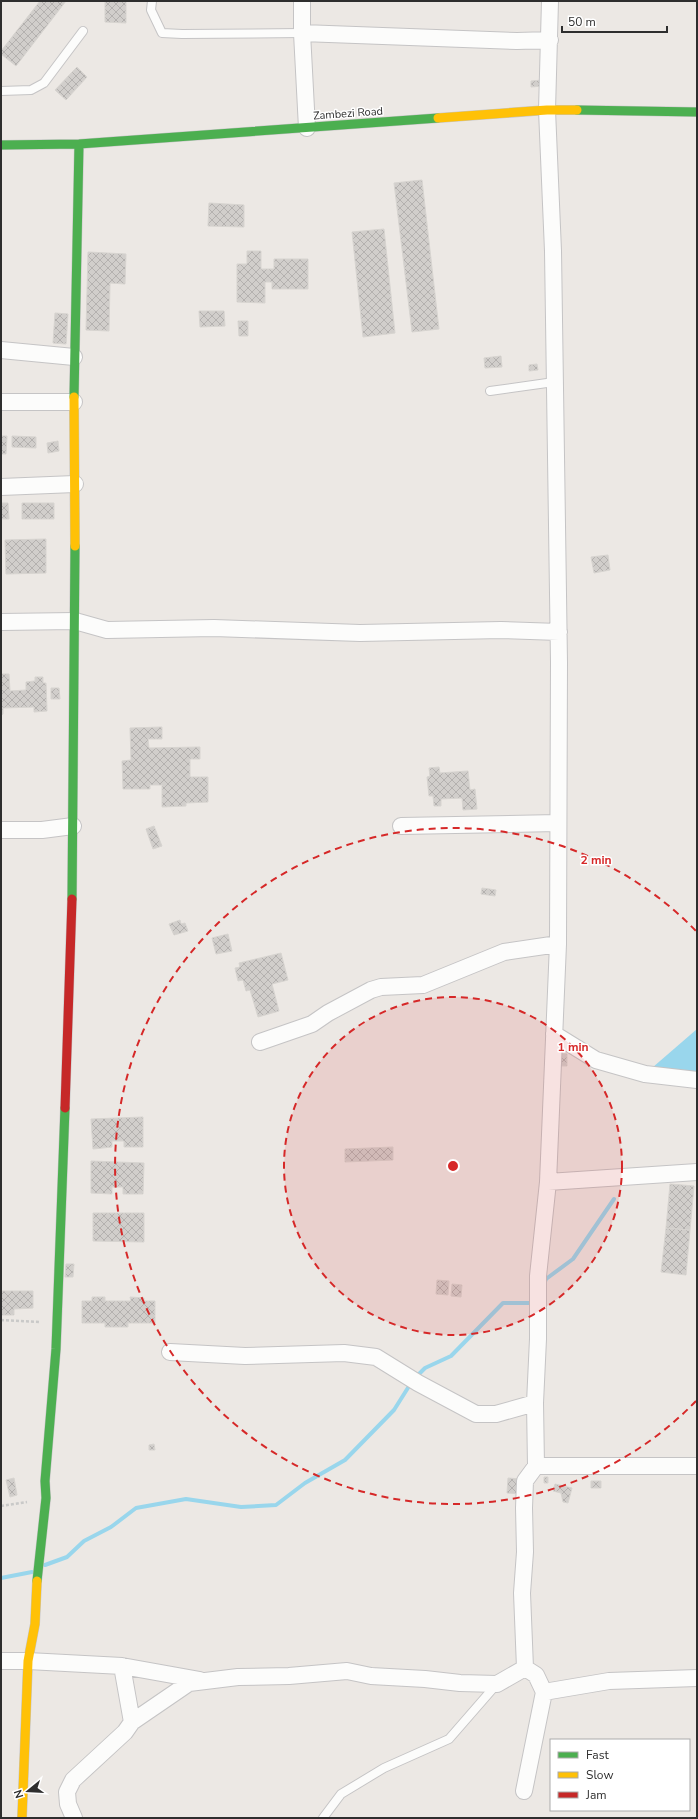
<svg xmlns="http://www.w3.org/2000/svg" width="698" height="1819" viewBox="0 0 698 1819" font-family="'Nunito Sans',sans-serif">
<defs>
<pattern id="building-cross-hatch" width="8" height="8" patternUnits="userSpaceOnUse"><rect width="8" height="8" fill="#d1cecb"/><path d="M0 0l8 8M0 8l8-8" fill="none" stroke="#b4b1af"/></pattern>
</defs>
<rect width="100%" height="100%" fill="#ece8e4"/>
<path fill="#99d6ec" d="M697,1029V1080L645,1074Z"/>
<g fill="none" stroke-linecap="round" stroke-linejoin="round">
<path stroke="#99d6ec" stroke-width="4" d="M544,1284L546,1279L573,1259L614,1199
M419,1374L425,1368L451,1356L503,1303H535
M45,1565L67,1557L84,1541L111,1527L136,1508L186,1499L241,1507L276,1505L305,1483L345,1460L394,1410L411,1383
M1,1578L32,1572"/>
</g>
<path fill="url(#building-cross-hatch)" stroke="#d7d4d0" d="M40,1H66L16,66L1,54V51Z
M105,1H126V23L105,22Z
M77,67L87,77L66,100L55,90Z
M542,80L543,86L531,87V81Z
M422,180L439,329L412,332L394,183Z
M209,203L244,205V227L208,226Z
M384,229L395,333L363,337L352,232Z
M247,251H261V269H274V259H308V289H272V282H265V303L237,302V264H247Z
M88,252L126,254L125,284L110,283L109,331L86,330Z
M199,311H224L225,326L200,327Z
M55,313L68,314L66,344L53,343Z
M238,321H248V336H239Z
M501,356L502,367L485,368L484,358Z
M537,364L538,370L529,371V365Z
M1,436H7L6,454H1Z
M12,436L36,437V448L12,447Z
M58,441L59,451L48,453L47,443Z
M1,503H8L9,519H1Z
M22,503H54V519H22Z
M46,539V573L6,574L5,540Z
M608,555L610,570L594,573L591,557Z
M1,674H9L10,691L26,690V682L35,681V677H43V683H46L47,711L34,712V707L3,708V714L1,715Z
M51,688H59L60,699H51Z
M162,727V739H148L149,748L200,747V759H190V777H208V802L186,803V806L162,807V785H150V789H123L122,761L131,760L130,728Z
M439,767L440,773L468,771L470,790L475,789L477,809L463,810L462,798L441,799V806H434L433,796H429L427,777L430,776L429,768Z
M154,826L162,846L153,849L146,829Z
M482,888L496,890L495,896L481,894Z
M180,920L181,924L185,923L188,931L174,935L169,924Z
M228,934L232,951L216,954L212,938Z
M281,953L288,980L272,984L279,1011L258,1017L250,990L246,991L243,980L238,981L235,968L240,967L239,963Z
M560,1053L567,1054V1066H559Z
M143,1117V1147H124V1141H112V1147L93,1149L91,1119Z
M393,1147V1160L345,1162V1149Z
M91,1161L144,1163L143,1194H123V1187H112V1194L91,1193Z
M670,1184L694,1186L690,1230L666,1228Z
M93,1213H144V1242L93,1241Z
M666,1228L690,1230L686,1275L661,1272Z
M66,1264H74L73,1277H65Z
M437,1280L449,1281L448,1295L436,1294Z
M452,1284L462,1285L461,1297L451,1296Z
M1,1291H33V1308L14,1309V1315H1Z
M92,1297H105V1301H131L130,1297L144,1298V1301H155V1323H128V1327H105V1323H82V1301H92Z
M154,1444L155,1450H149V1445Z
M544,1477H548V1483H544Z
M14,1478L17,1495L10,1497L6,1480Z
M508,1478L521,1479L520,1494L507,1493Z
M591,1481H601V1488H591Z
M555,1484L572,1488L568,1503L563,1502L561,1493L553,1491Z"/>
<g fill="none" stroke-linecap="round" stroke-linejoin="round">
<g stroke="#c5c4c5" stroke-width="10">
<path id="lane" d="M152,1L151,10L162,33L182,34L302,33
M1,91L31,90L44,83L83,31
M490,391L554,382
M323,1818L341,1794L384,1768L449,1739L496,1685"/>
</g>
<g stroke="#c5c4c5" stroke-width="18">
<path id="street" d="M302,1V33L307,128
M302,33L517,41L550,40
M1,350L74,357
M1,402H74
M1,487L75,484
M1,622L75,621L107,630L214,628L360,633L501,630L559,632
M401,826L558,823
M1,830H42L73,826
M554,1034L596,1060L645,1074L697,1080
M260,1042L312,1024L328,1013L371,990L381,987L423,985L504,952L558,944
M548,1182L697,1172
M170,1352L245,1356L344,1353L376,1357L418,1383L476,1414H496L535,1403
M536,1466H697
M1,1661H28L122,1666L200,1680
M122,1666L132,1722
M525,1668L522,1593L525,1552L524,1508L525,1481L536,1466L535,1403L538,1339V1276L548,1182L558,944L559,662L553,251L547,110L550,1
M544,1692L609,1681L697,1678
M524,1791L544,1692L536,1675L525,1668
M74,1818L68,1804L67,1792L73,1780L125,1732L132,1722L189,1683L238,1677L289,1676L347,1671L371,1676L425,1679L460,1683L497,1684L525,1668"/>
</g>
<g stroke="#c5c4c5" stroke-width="10">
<path id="fast" d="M577,110L697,112
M1,145L79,144L438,118
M74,397L79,144
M72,899L75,546
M37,1581L46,1498L45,1481L56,1349L65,1108"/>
</g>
<g stroke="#c5c4c5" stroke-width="10">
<path id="slow" d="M438,118L547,110H577
M74,397L75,546
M22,1818L28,1661L35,1624L37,1581"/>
</g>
<g stroke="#c5c4c5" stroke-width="10">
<path id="jam" d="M65,1108L72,899"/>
</g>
<path stroke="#c9c9c8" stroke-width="2.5" stroke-dasharray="3 2" stroke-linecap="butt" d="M1,1320L40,1322
M1,1506L27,1502"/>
<use href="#lane" stroke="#fcfcfb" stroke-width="8"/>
<use href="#street" stroke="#fcfcfb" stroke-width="16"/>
<use href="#fast" stroke="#4caf50" stroke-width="9"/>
<use href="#slow" stroke="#ffc107" stroke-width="9"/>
<use href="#jam" stroke="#c62828" stroke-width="9"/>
</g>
<circle cx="453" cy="1166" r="169" fill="#d62828" fill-opacity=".12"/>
<g fill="none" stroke="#d62828" stroke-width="2" stroke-dasharray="7 5">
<circle cx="453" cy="1166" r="169"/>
<path d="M696 1401A338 338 0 1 1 696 931"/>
</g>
<g text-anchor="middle" stroke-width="3" stroke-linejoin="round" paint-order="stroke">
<g font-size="11" fill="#2e2e2e" stroke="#fff">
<text transform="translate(348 113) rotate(-4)" y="4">Zambezi Road</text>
</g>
</g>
<circle cx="453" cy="1166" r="6" fill="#d62828" stroke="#fff" stroke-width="2"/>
<g font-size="12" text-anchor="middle" font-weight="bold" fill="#d62828" stroke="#fff" stroke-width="3" stroke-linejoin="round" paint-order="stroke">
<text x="596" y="864">2 min</text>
<text x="573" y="1051">1 min</text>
</g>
<rect width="698" height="1819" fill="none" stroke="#2e2e2e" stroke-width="4"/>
<rect x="550" y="1739" width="140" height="72" fill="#ffffff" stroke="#ababab"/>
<rect x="558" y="1752" width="20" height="6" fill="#4caf50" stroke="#ababab"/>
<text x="586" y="1759" font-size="12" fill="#2e2e2e">Fast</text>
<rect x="558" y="1772" width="20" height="6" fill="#ffc107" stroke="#ababab"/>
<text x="586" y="1779" font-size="12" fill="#2e2e2e">Slow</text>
<rect x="558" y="1792" width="20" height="6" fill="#c62828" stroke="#ababab"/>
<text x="586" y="1799" font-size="12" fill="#2e2e2e">Jam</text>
<g transform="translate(28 1791) rotate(252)" stroke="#ffffff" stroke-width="3" paint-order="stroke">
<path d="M0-3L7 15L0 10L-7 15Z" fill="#2e2e2e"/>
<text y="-6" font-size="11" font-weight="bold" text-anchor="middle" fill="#2e2e2e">N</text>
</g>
<path d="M562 26v6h105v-6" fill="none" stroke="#2e2e2e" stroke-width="2"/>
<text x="568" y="26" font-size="12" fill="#2e2e2e" stroke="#ffffff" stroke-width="3" paint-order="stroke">50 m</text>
</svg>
